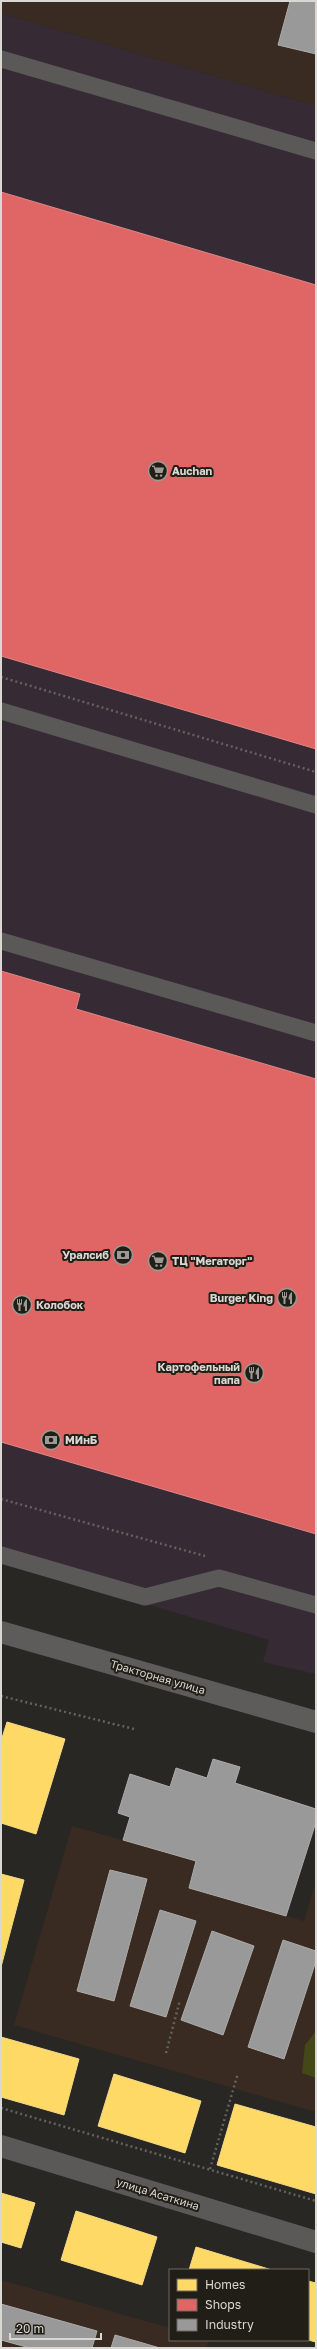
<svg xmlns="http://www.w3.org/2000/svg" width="317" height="2349" viewBox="0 0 317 2349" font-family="'Golos Text',sans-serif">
<rect width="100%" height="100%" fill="#292723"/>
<path fill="#362a35" d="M1,13L316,106V1674L263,1662L269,1640L1,1561Z"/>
<path fill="#392b21" d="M1,1H316V106L1,13Z
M72,1826L196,1861L189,1888L304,1921L316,1881V2112L14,2025Z
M1,2280L170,2328V2340H209L206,2348H1Z"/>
<path fill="#444817" d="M316,2031V2078L302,2073L305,2045Z"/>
<path fill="#ffd966" stroke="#f4d987" d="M7,1722L65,1739L36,1834L1,1823V1741Z
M1,1874L24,1880L1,1967Z
M1,2037L79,2059L64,2115L1,2097Z
M114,2074L201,2101L185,2153L98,2126Z
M235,2104L316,2127V2194L217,2165Z
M1,2193L35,2203L21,2248L1,2242Z
M76,2211L157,2237L142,2285L61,2260Z
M196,2247L272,2270H189Z
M308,2281L316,2283V2342L308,2340Z"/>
<path fill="#e06666" stroke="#de8887" d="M1,192L316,285V749L1,656Z
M1,971L80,994L76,1009L316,1079V1534L1,1442Z"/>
<path fill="#999" stroke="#acacaa" d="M290,1H316V54L278,45Z
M213,1759L240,1767L235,1783L316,1809V1822L286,1916L189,1888L196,1861L123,1840L130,1817L118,1813L130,1774L170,1787L176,1768L207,1778Z
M110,1870L147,1879L114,2001L77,1991Z
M160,1910L196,1921L166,2017L130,2006Z
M212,1931L254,1946L223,2035L181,2020Z
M283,1940L316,1951V1961L284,2059L248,2047Z
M1,2304L97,2331L92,2348H30L1,2340Z
M115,2335L160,2348H111Z"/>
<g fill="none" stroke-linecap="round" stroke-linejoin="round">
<path stroke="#63625f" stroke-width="2.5" stroke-dasharray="2 3" stroke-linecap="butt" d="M1,677L316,772
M1,1499L205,1556
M1,1696L134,1729
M166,2053L180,2000
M1,2108L316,2201
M210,2169L238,2073"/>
<path stroke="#5b5958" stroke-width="17" d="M1,59L316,151
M1,711L316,805
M1,941L316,1033
M1,1555L145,1597L219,1578L316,1605"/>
<path stroke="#5b5958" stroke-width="22" d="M1,2146L316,2242"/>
<path stroke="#5d5c5a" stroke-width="22" d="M1,1632L316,1722"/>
</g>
<defs>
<g id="supermarket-ring" transform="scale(1)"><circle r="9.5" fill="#211e17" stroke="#9c9a95" stroke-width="1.5"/><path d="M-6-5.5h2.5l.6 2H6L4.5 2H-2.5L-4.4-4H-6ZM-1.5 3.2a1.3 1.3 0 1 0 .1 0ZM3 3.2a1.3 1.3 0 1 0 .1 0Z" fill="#9c9a95"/></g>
<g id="bank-ring" transform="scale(1)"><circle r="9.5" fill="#211e17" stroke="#9c9a95" stroke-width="1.5"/><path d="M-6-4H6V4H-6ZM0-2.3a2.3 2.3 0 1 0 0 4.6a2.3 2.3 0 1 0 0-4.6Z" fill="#9c9a95"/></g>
<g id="restaurant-ring" transform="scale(1)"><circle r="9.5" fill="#211e17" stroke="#9c9a95" stroke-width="1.5"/><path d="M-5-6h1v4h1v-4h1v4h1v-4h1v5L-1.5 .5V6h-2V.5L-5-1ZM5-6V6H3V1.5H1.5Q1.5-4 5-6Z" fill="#9c9a95"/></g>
</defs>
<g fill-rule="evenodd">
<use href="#supermarket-ring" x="158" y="471"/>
<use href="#bank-ring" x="123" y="1255"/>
<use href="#supermarket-ring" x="158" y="1261"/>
<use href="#restaurant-ring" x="287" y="1298"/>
<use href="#restaurant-ring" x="22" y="1305"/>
<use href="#restaurant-ring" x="254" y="1373"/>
<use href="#bank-ring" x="51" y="1440"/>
</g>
<g text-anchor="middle" stroke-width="4" stroke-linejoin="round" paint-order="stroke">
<g font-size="11" font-weight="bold" fill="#dad8d3" stroke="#211e17" text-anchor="start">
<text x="172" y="475">Auchan</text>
<text x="109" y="1259" text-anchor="end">Уралсиб</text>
<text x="172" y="1265">ТЦ "Мегаторг"</text>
<text x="273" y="1302" text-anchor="end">Burger King</text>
<text x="36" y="1309">Колобок</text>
<text x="240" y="1371" text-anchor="end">Картофельный<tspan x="240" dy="13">папа</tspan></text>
<text x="65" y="1444">МИнБ</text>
</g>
<g font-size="11" fill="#dad8d3" stroke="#211e17">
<text transform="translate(158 1677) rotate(16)" y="4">Тракторная улица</text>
<text transform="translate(158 2194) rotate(17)" y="4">улица Асаткина</text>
</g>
</g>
<rect width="317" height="2349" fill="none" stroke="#dad8d3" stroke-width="4"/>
<rect x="169" y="2269" width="140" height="72" fill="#211e17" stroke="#6b6862"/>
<rect x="177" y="2279" width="20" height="12" fill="#ffd966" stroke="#6b6862"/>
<text x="205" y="2289" font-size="12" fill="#dad8d3">Homes</text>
<rect x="177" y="2299" width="20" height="12" fill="#e06666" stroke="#6b6862"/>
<text x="205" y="2309" font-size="12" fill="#dad8d3">Shops</text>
<rect x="177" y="2319" width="20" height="12" fill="#999999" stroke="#6b6862"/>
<text x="205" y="2329" font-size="12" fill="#dad8d3">Industry</text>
<path d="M10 2333v6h91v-6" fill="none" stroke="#dad8d3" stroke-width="2"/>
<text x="16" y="2333" font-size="12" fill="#dad8d3" stroke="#211e17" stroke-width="3" paint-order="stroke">20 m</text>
</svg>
